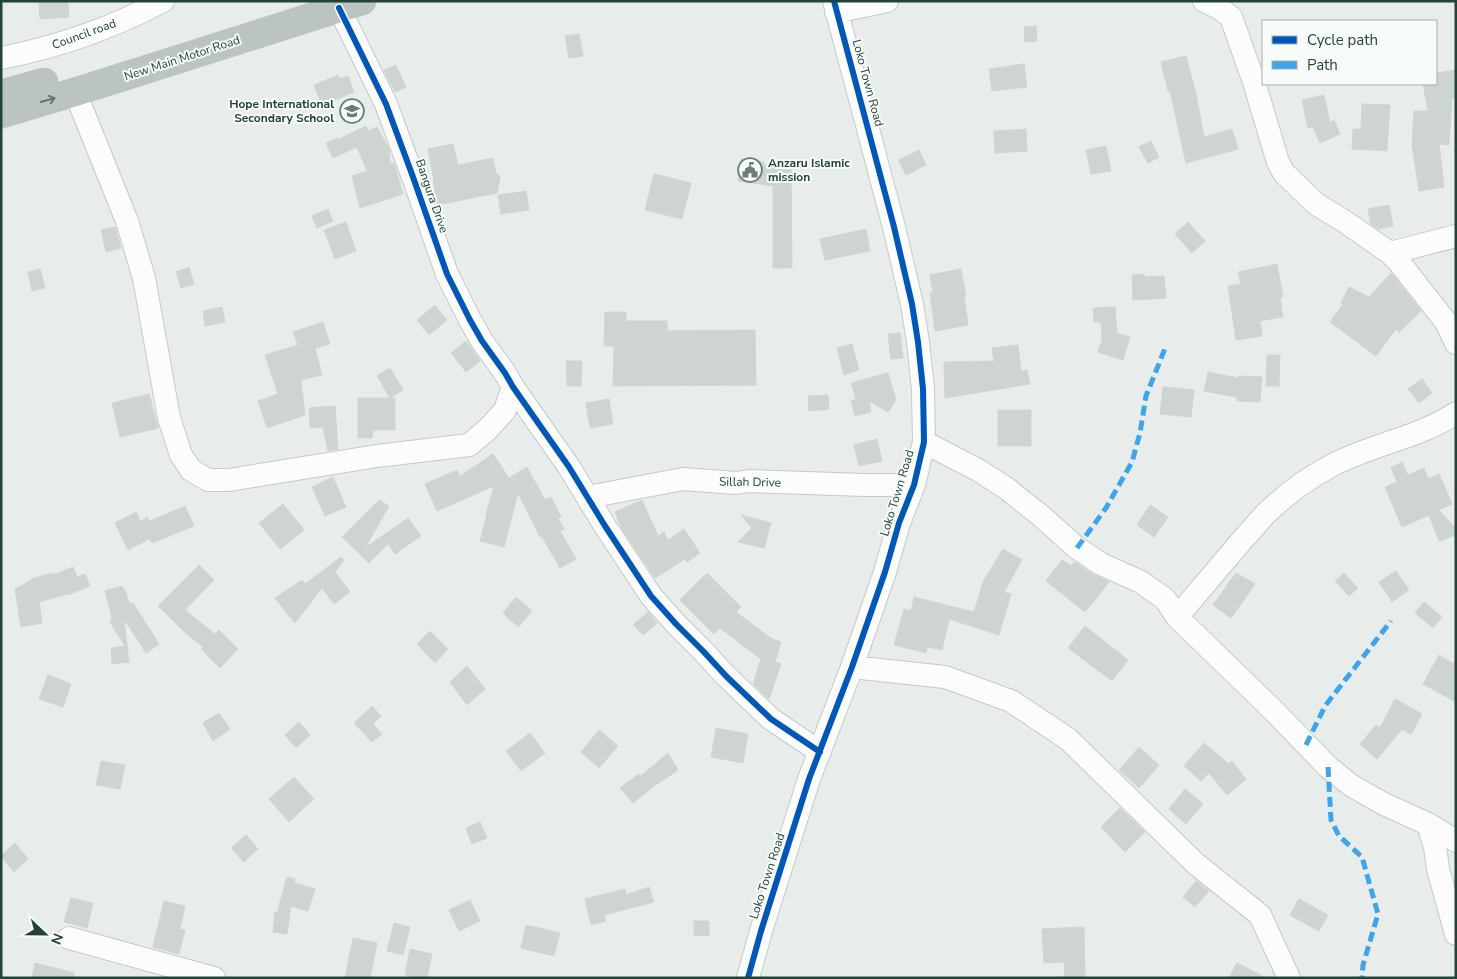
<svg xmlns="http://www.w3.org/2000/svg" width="1457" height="979" viewBox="0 0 1457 979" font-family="'Nunito Sans',sans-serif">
<rect width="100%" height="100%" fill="#e8edeb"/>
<path fill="#ced4d2" stroke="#d0d6d4" d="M39,1H68L69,17L40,19Z
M1036,26L1037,41L1025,42L1024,27Z
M579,34L583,56L569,58L565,36Z
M1186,56L1196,94L1204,137L1232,129L1238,149L1186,163L1170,91H1168L1161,62Z
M1024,64L1027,87L992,91L989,69Z
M396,65L406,87L395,92L384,70Z
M1456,70V98H1452L1449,145L1439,144L1444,187L1419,191L1412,145L1414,111H1428L1423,84H1436V73Z
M338,75L340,79L348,76L354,92L322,105L314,85Z
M1324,95L1330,123L1334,120L1340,134L1320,143L1313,127L1308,128L1302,100Z
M1362,104L1390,105L1387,151L1352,149L1353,129H1361Z
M366,126L368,131L377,127L389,149L390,164L394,163L403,194L360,208L352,176L367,171L357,147L333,158L326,143L337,138V140Z
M1026,129L1027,151L995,153L994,131Z
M1151,141L1159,157L1148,163L1139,147Z
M453,144L458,165L493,158L496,173L500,177L497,193L437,205L432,191L435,190L433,181L434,180L428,149Z
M1106,146L1111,171L1091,174L1086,150Z
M919,150L926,165L906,175L898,160Z
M741,159L764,162L763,165H791L792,268H773V186L738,181Z
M654,174L691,183L682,219L645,210Z
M526,191L529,210L501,214L498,195Z
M1389,205L1393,226L1378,229L1371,224L1368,209Z
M328,209L333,221L317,228L312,216Z
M346,222L356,251L335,259L324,230Z
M1188,222L1205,241L1192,253L1175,234Z
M115,227L121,248L106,252L101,230Z
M866,229L870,251L825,260L820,239Z
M1277,264L1283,297H1280L1283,317L1260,321L1262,336L1236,340L1228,286L1241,284L1238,272Z
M189,267L194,284L181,288L176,272Z
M40,269L45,288L32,291L28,272Z
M961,269L966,296H964L968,325L935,331L930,293H933L930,275Z
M1391,273L1421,311L1399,332L1396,329L1376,356L1330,322L1343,304L1341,303L1349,287L1369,297Z
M1144,274L1145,277L1164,276L1166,298L1133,300L1132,275Z
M435,305L447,320L429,335L417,320Z
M222,307L225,322L205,326L203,311Z
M1115,307L1117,333L1130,337L1123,360L1098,352L1102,340L1101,322H1094L1093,308Z
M605,312H626V321H667V331L755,330L756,385L613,386L614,346H604Z
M323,322L330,344L315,348L322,375L301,380L305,415L267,428L258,401L278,394L265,355L298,345L293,332Z
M900,333L903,358L891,359L888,334Z
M466,341L480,361L466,372L451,353Z
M852,344L859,370L844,375L837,348Z
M1018,345L1021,371L1027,370L1030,384L945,398L944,362L994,361L992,348Z
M1267,355H1280L1279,386H1266Z
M566,361H582L581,386H567Z
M390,368L403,390L390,398L377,376Z
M1208,372L1238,378V376L1262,377L1260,402L1237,401V397L1204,391Z
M888,373L896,400L888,412L869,401L871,412L855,416L851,401L856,399L851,383Z
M1422,379L1432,393L1419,403L1408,389Z
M1163,387L1194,390L1191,417L1160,414Z
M149,394L158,428L120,437L112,403Z
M828,395L829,409L809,411L808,396Z
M358,398H395V430H373L372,438H358Z
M609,399L613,424L590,428L586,403Z
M335,406L338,449L328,451L323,427L310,428L309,408Z
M998,410H1031V446H998Z
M877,439L882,461L859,466L854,445Z
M493,454L509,478L527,467L545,500L551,497L561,517L558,518L564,529L560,531L576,559L560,568L541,535L540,537L518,493L504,547L480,541L487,514H486L494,486L437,511L425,484L457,470L460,476Z
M1402,462L1408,475L1424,468L1428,479L1439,474L1452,504L1439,510L1456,529V535L1439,541L1429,515L1402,527L1385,487L1397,482L1391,468Z
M333,477L346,507L325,516L312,487Z
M379,500L389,506L365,548L408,518L421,536L395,554L388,544L369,563L342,537Z
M642,500L658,536L664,532L668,540L684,529L700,553L687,562L685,559L655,578L622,529L615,512Z
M283,504L304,530L280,549L259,523Z
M1150,505L1168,517L1154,537L1137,525Z
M185,506L194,526L152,543L149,539L128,550L115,523L136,512L141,522L147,517L150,521Z
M741,515L771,523L764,548L738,542L752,528Z
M1003,549L1022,560L1004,592L1011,594L999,635L949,619L942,650L927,647L926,653L894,645L904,609L911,611L914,597L974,612L983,582Z
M341,557L344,560L335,572L350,592L334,604L322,588L295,623L275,598L302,580L305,584Z
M1062,560L1071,566L1074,562L1094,575L1109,582L1085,612L1046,581Z
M199,565L214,580L185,610L215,634L219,630L238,649L220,668L201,649L203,647L186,633L158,606Z
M73,567L77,577L85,574L90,586L67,595V594L39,602L42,623L21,627L15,589L32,580L31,579L52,573L53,575Z
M1396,571L1409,590L1392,602L1379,582Z
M707,573L741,607L736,612L772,639L781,642L775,662L781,664L769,699L753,684L761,659L720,628L714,634L680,600Z
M1236,573L1255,584L1231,618L1213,605Z
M1344,573L1358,588L1349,596L1335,581Z
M122,586L126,593L130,604L133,603L159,644L146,653L124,619L129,662L112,664L111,648L125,646L110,622L112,617L105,591Z
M516,597L532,611L518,627L503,613Z
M1424,602L1442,617L1433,628L1415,613Z
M648,612L657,623L643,635L633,625Z
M1085,626L1128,660L1112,681L1068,648Z
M430,631L448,649L435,663L417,644Z
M1439,655L1456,665V702L1423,684Z
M467,666L485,689L467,705L450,682Z
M48,675L71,684L63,707L39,699Z
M1395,699L1422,714L1411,734L1402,729L1377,759L1360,744L1376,725L1380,728Z
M372,706L381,716L373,724L382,734L372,742L354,723Z
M219,713L230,729L213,741L203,723Z
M299,722L310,735L296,748L285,735Z
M716,728L748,734L743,763L711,757Z
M599,730L618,746L599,768L581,752Z
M530,733L545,753L521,771L506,751Z
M1204,743L1229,764L1232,761L1246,779L1227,795L1209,773L1201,781L1184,766Z
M1139,747L1159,765L1139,788L1119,770Z
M668,753L678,770L653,787L633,803L620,788L639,774L641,776Z
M101,761L125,765L120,789L96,785Z
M294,777L314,799L289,822L269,799Z
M1185,789L1203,804L1186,824L1169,809Z
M1120,808L1145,832L1125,852L1101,827Z
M480,822L487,838L472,844L466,828Z
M246,835L258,849L244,862L231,848Z
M15,843L28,859L14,872L1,856Z
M287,877L295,879L294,883L315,889L308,911L291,906L287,934L273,932L275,912L277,913Z
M1196,881L1209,891L1195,907L1183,897Z
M649,887L654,902L604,915L606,921L591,925L585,899L625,889L626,895Z
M71,898L93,903L87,928L64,922Z
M1299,899L1328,915L1319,931L1290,915Z
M470,900L480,921L459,931L449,910Z
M164,901L185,906L180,929L185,930L179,954L153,947Z
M694,921H709V936L694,935Z
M394,923L410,927L403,955L387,951Z
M526,925L560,933L554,956L521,948Z
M1084,927L1085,978H1064L1065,962L1044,963L1042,929Z
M353,938L377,943L370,978H345Z
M410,949L432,954L427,978H418L405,975Z
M35,963L74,973L73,978H32Z
M1237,963L1266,978H1229Z"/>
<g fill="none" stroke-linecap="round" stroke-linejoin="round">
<g stroke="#c5cac8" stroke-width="24">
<path id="minor" d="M1204,1L1219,8L1231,17L1254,82L1278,162L1284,173L1316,204L1344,221L1390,253L1399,262L1446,322L1456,343
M339,8L386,104L413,177L447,274L470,320L482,341L505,373L513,387L569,467L605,526L651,596L676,624L703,651L726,676L771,719L820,752
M836,12L887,1
M1,58C58,47 112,28 163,1
M75,92L127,221L144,278L169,418L181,455L191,470L208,480H229L377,456L469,445L488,429L505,410L513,387
M1390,253L1456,236
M924,442L978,470L1006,488L1040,515L1077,548L1101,564L1141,582L1165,599L1177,617L1273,710L1328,767L1352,786L1384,804L1428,824L1456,841
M588,497L683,479L736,483L749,481L865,485H914
M1177,617C1200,590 1222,564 1244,538C1254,528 1262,516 1273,507C1289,492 1309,478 1329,467C1368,445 1419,438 1456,413
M852,667L945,677L1011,701L1068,739L1196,864L1260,915L1289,978
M1428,824L1435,847L1438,869L1456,934
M69,938L214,978
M748,978L761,931L809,779L852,667L885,572L899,523L914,485L924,442L923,389L918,342L912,304L894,227L834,1"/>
</g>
<g stroke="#c3ccc9" stroke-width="29">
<path id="highway" d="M1,94L44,82
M1,114L75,92L362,1"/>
</g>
<use href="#minor" stroke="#fcfcfc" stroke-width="22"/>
<use href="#highway" stroke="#bcc4c2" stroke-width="28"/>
<path stroke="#3ea4ec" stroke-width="5" stroke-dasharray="10 5" stroke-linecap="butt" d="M1077,548L1106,508L1132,462L1140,433L1146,396L1166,346
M1306,745L1325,706L1391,621
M1328,767L1331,820L1339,836L1362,857L1378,914L1363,965L1362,978"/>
<g stroke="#f7fbf9" stroke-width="9">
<path id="cycleway" d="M339,8L386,104L413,177L447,274L470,320L482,341L505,373L513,387L569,467L605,526L651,596L676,624L703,651L726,676L771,719L820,752
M748,978L761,931L809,779L852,667L885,572L899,523L914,485L924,442L923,389L918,342L912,304L894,227L834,1"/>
</g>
<use href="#cycleway" stroke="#0057b8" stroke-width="6"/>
</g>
<defs><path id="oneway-shaft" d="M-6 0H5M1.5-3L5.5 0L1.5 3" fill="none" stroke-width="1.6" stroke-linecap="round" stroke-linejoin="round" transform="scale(1.25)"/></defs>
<use stroke="#607670" href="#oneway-shaft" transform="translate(48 100) rotate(-16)"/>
<defs>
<g id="school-ring" transform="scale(1.25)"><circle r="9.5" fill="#f7fbf9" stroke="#687e78" stroke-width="1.5"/><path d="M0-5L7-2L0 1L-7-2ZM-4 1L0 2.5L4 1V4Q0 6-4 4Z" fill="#687e78"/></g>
<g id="civic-ring" transform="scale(1.25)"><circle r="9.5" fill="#f7fbf9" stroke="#687e78" stroke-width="1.5"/><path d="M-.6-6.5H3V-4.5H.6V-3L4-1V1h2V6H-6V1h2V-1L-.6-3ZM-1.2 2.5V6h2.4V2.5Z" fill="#687e78"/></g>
</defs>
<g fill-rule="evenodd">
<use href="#school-ring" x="352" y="111"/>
<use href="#civic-ring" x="750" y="170"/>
</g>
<g text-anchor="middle" stroke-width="4" stroke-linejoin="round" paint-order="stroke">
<g font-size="12" fill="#23423a" stroke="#f7fbf9">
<text transform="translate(84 34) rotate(-20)" y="4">Council road</text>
<text transform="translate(182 58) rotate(-18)" y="4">New Main Motor Road</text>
<text transform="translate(868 83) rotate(75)" y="4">Loko Town Road</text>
<text transform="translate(432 196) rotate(71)" y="4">Bangura Drive</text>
<text transform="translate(750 482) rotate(1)" y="4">Sillah Drive</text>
<text transform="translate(897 493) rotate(-73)" y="4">Loko Town Road</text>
<text transform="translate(767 876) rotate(-72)" y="4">Loko Town Road</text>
</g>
<g font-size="12" font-weight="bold" fill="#23423a" stroke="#f7fbf9" text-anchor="end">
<text x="334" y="108">Hope International<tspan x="334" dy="14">Secondary School</tspan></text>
<text x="768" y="167" text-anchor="start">Anzaru Islamic<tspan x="768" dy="14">mission</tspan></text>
</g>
</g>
<rect width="1457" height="979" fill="none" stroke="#23423a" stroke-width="5"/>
<rect x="1262" y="20" width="175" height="65" fill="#f7fbf9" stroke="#a2b1ad"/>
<rect x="1272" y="36" width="25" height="8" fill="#0057b8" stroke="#a2b1ad"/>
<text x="1307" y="45" font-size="15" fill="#23423a">Cycle path</text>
<rect x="1272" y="61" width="25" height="8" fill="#3ea4ec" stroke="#a2b1ad"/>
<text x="1307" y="70" font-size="15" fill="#23423a">Path</text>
<g transform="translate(45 934) rotate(112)" stroke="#f7fbf9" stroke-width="4" paint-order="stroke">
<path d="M0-4L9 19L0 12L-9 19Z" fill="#23423a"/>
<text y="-8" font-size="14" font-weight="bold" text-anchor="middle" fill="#23423a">N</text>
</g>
</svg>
